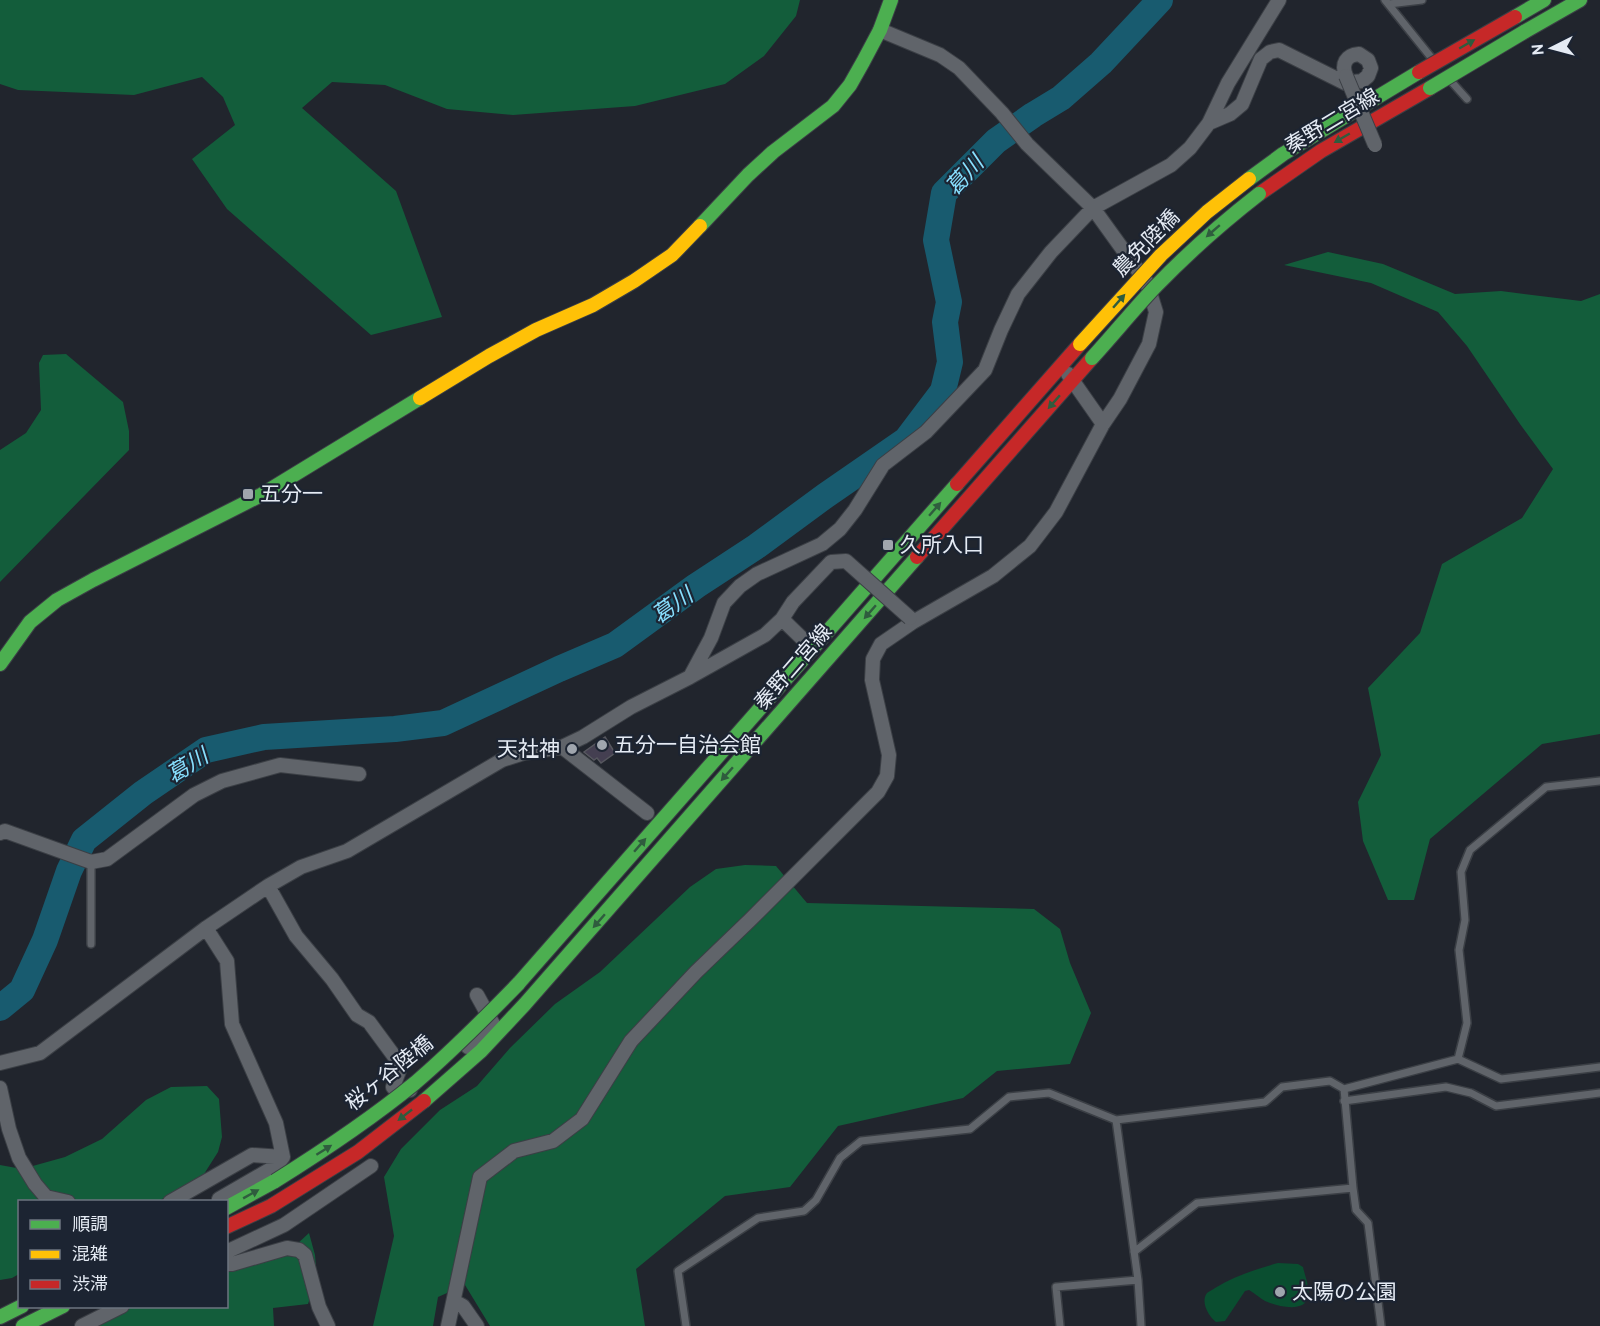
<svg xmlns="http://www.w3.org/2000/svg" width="1600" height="1326" viewBox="0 0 1600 1326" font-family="Overpass,'Noto Sans JP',sans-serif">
<rect width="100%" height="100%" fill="#21252d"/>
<path fill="#0a4e30" d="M1278,1263L1298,1264L1303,1267C1305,1276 1310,1288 1308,1296C1306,1314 1276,1306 1265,1301C1260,1298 1254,1293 1249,1290L1245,1291L1225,1321L1216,1322C1209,1317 1200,1302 1207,1293C1209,1291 1213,1290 1215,1288C1235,1276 1256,1269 1278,1263Z"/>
<path fill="#135d3b" d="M0,0H800L796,16L764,56L725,84L635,106L513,115L447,109L385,85L332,82L302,108L396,191L442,317L371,335L227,209L192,159L235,125L223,97L202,77L134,95L18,90L0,84Z
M1328,252L1383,264L1455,294L1501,291L1581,301L1600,294V734L1542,744L1430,839L1414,900H1388L1363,841L1358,802L1381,755L1368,688L1420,633L1442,564L1522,518L1553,469L1520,424L1467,346L1438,312L1371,283L1284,265Z
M66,354L123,402L129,431V450L0,582V450L26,433L41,410L39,363L43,355Z
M745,865L776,866L807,903L1034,909L1060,929L1070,963L1091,1013L1070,1064L997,1071L963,1098L838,1126L790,1187L725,1196L636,1269L645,1326H490L465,1285L438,1297L433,1326H373L394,1236L384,1177L401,1149L440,1110L477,1086L510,1048L555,1004L600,972L690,887L716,869Z
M207,1086L219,1099L222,1137L218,1152L204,1174L159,1201L20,1202L19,1274L12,1278L0,1280V1165L22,1169L65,1157L102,1139L146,1100L171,1087Z
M309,1233L315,1255L317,1277L308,1304L273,1308L274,1326H89L131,1307L226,1306L227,1266H235L284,1256Z"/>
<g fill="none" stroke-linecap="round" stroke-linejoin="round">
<path stroke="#185b6f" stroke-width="26" d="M0,1008L22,990L45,940L69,871L84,840L143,793L206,750L264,737L395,729L443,723L559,669L615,645L696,586L757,546L825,496L906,440L943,391L950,362L945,322L949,302L936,240L944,193L996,141L1033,115L1061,98L1101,63L1160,0"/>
</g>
<path fill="#443f51" stroke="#56575e" stroke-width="1.5" d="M605,737L615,753L601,763L597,758L594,760L584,752Z"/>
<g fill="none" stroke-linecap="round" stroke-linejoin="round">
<g stroke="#3b3f45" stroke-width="10">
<path id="lane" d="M1385,0L1434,61
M1389,4L1422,0
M1449,79L1467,99
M1600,781L1546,787L1470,850L1461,872L1465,920L1459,950L1467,1023L1458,1059L1501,1079L1600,1067
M91,944V862
M1344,1089L1458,1059
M1344,1101L1446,1087L1471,1093L1496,1106L1600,1093
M1116,1120L1265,1102L1282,1087L1330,1081L1344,1089L1353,1188L1197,1203L1134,1252
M1353,1188L1356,1210L1368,1223L1381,1326
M686,1326L678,1271L758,1218L804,1211L816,1200L840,1158L861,1141L970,1129L1009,1097L1049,1093L1116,1120L1138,1280
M1060,1326L1056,1287L1138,1280L1141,1326"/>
</g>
<g stroke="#3b3f45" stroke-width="16">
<path id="street" d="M1209,123L1230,114L1242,104L1261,59L1270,52L1279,50L1345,83L1362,81L1368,76L1371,68L1368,60L1359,54C1346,55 1341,64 1346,76
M1068,374L1103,424
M782,619L813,649
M690,677L711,638L724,603L740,586L757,574L822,544L840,529L855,510L883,465L926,432L985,370L1001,330L1018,294L1051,252L1093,208L1171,165L1190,148L1209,123L1228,83L1279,0
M562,747L647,813
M0,833L5,831L91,862L107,859L194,795L222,781L280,765L359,774
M268,886L296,936L332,979L357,1015L369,1022L397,1060L399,1071L393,1087L397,1091L410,1090
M206,928L227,961L232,1024L276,1123L283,1157
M468,1047L493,1024L477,995
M0,1063L40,1053L206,928L268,886L301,867L347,851L502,760L524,753L562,747L583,737L631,707L690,677L765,635L782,619L793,602
M0,1088L9,1129L19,1158L35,1184L46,1197L68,1202
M219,1199L276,1166L283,1157
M170,1202L252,1155L283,1157
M226,1252L284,1225L371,1166
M226,1264H232L287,1248L299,1250L305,1255L319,1307L328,1326
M454,1301L463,1306L477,1326
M82,1326L122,1306
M448,1326L480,1177L514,1151L553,1141L582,1119L631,1041L696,972L750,920L878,792L887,776L889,755L872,680L873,659L881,644L913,622L993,576L1030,546L1056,512L1103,424L1120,399L1149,344L1156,312L1147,283L1093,208L1027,144L1002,113L959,68L940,55L880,30"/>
</g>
<g stroke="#3b3f45" stroke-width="16">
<path id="fast" d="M1515,17L1544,0
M1524,32L1580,0
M1249,179L1283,154L1419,72
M700,226L748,175L773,152L833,106L850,85L863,62L880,30L891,0
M0,664L30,622L57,600L93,580L261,495L420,398
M518,984L957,484
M424,1101L481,1051L525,1004L917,557
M226,1208L275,1181
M0,1317L22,1306
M23,1326L63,1306"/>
</g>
<g stroke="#3b3f45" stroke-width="16">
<path id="slow" d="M420,398L489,356L536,330L593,305L634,281L672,255L700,226"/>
</g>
<g stroke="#3b3f45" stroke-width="16">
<path id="jam" d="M1259,194L1321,151L1430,88
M957,484L1080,344
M917,557L1092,358
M226,1227L271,1206L358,1152L424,1101"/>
</g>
<use href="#lane" stroke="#60646a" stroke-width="7"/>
<use href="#street" stroke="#60646a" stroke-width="14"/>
<use href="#fast" stroke="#4caf50" stroke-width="14"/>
<use href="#slow" stroke="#ffc107" stroke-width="14"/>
<use href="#jam" stroke="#c62828" stroke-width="14"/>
<g stroke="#3b3f45" stroke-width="16" stroke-linecap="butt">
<path id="street-bridge" d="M1346,76L1375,145
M793,602L831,562L846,561L910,618"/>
</g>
<g stroke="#3b3f45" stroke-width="16" stroke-linecap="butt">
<path id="fast-bridge" d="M1430,88L1524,32
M1092,358C1114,334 1134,309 1156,286C1188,253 1223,222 1259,194
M275,1181C323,1151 371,1119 415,1083C451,1052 485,1018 518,984"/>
</g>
<g stroke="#3b3f45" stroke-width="16" stroke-linecap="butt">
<path id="slow-bridge" d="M1080,344L1161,255L1207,212L1249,179"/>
</g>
<g stroke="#3b3f45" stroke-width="16" stroke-linecap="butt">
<path id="jam-bridge" d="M1419,72L1515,17"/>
</g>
<use href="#street-bridge" stroke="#60646a" stroke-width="14"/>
<use href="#fast-bridge" stroke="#4caf50" stroke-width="14"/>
<use href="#slow-bridge" stroke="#ffc107" stroke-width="14"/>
<use href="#jam-bridge" stroke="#c62828" stroke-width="14"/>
</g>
<defs><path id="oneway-solid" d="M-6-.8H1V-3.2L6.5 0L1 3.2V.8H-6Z" transform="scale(1.5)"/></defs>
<g fill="#2f5c3e">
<use href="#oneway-solid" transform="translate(1467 44) rotate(-30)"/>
<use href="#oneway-solid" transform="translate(1342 138) rotate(150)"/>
<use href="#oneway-solid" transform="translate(1213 231) rotate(139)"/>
<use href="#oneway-solid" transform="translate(1119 301) rotate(-49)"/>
<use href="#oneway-solid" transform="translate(1054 402) rotate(131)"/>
<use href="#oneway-solid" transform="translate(935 509) rotate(-49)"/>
<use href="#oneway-solid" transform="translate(870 612) rotate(131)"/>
<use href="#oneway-solid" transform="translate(727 774) rotate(131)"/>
<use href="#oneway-solid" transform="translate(640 845) rotate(-49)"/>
<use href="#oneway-solid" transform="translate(599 921) rotate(131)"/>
<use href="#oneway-solid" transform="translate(405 1115) rotate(142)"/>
<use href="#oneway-solid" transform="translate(324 1150) rotate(-32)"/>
<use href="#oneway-solid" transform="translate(251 1194) rotate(-29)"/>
</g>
<g fill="#a0a6ae" stroke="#1c2432" stroke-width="2">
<rect x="242" y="488" width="12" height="12" rx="3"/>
<rect x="882" y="539" width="12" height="12" rx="3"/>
<circle cx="602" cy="745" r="6"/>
<circle cx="572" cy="749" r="6"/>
<circle cx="1280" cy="1292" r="6"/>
</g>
<g text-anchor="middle" stroke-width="4.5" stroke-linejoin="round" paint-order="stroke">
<g font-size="21" fill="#e5ebf4" stroke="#1c2432">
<text transform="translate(1332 121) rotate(-31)" y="7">秦野二宮線</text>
<text transform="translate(1146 243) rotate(-45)" y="7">農免陸橋</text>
<text transform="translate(793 667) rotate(-49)" y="7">秦野二宮線</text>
<text transform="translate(389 1073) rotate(-39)" y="7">桜ヶ谷陸橋</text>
</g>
<g font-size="21" fill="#e5ebf4" stroke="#1c2432" text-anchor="start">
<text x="260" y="501">五分一</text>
<text x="900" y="552">久所入口</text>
<text x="614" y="752">五分一自治会館</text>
<text x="560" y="756" text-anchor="end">天社神</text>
<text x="1292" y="1299">太陽の公園</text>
</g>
<g font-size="22" font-style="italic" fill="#88e0ff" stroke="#1c2432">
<text transform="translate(964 175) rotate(-48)" y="8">葛川</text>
<text transform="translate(672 605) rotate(-35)" y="8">葛川</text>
<text transform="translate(187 765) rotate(-31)" y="8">葛川</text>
</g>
</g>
<rect x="18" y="1200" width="210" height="108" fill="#1c2432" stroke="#6c7480" stroke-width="1.5"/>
<rect x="30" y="1220" width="30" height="9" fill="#4caf50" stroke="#6c7480" stroke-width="1.5"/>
<text x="72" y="1230" font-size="18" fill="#e5ebf4">順調</text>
<rect x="30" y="1250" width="30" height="9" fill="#ffc107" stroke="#6c7480" stroke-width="1.5"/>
<text x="72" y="1260" font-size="18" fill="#e5ebf4">混雑</text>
<rect x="30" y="1280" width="30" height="9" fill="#c62828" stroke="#6c7480" stroke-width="1.5"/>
<text x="72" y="1290" font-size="18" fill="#e5ebf4">渋滞</text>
<g transform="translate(1552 48) rotate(264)" stroke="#1c2432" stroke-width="4.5" paint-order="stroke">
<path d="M0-4.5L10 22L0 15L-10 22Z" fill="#e5ebf4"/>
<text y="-9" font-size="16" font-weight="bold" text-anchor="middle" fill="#e5ebf4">N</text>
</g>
</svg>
